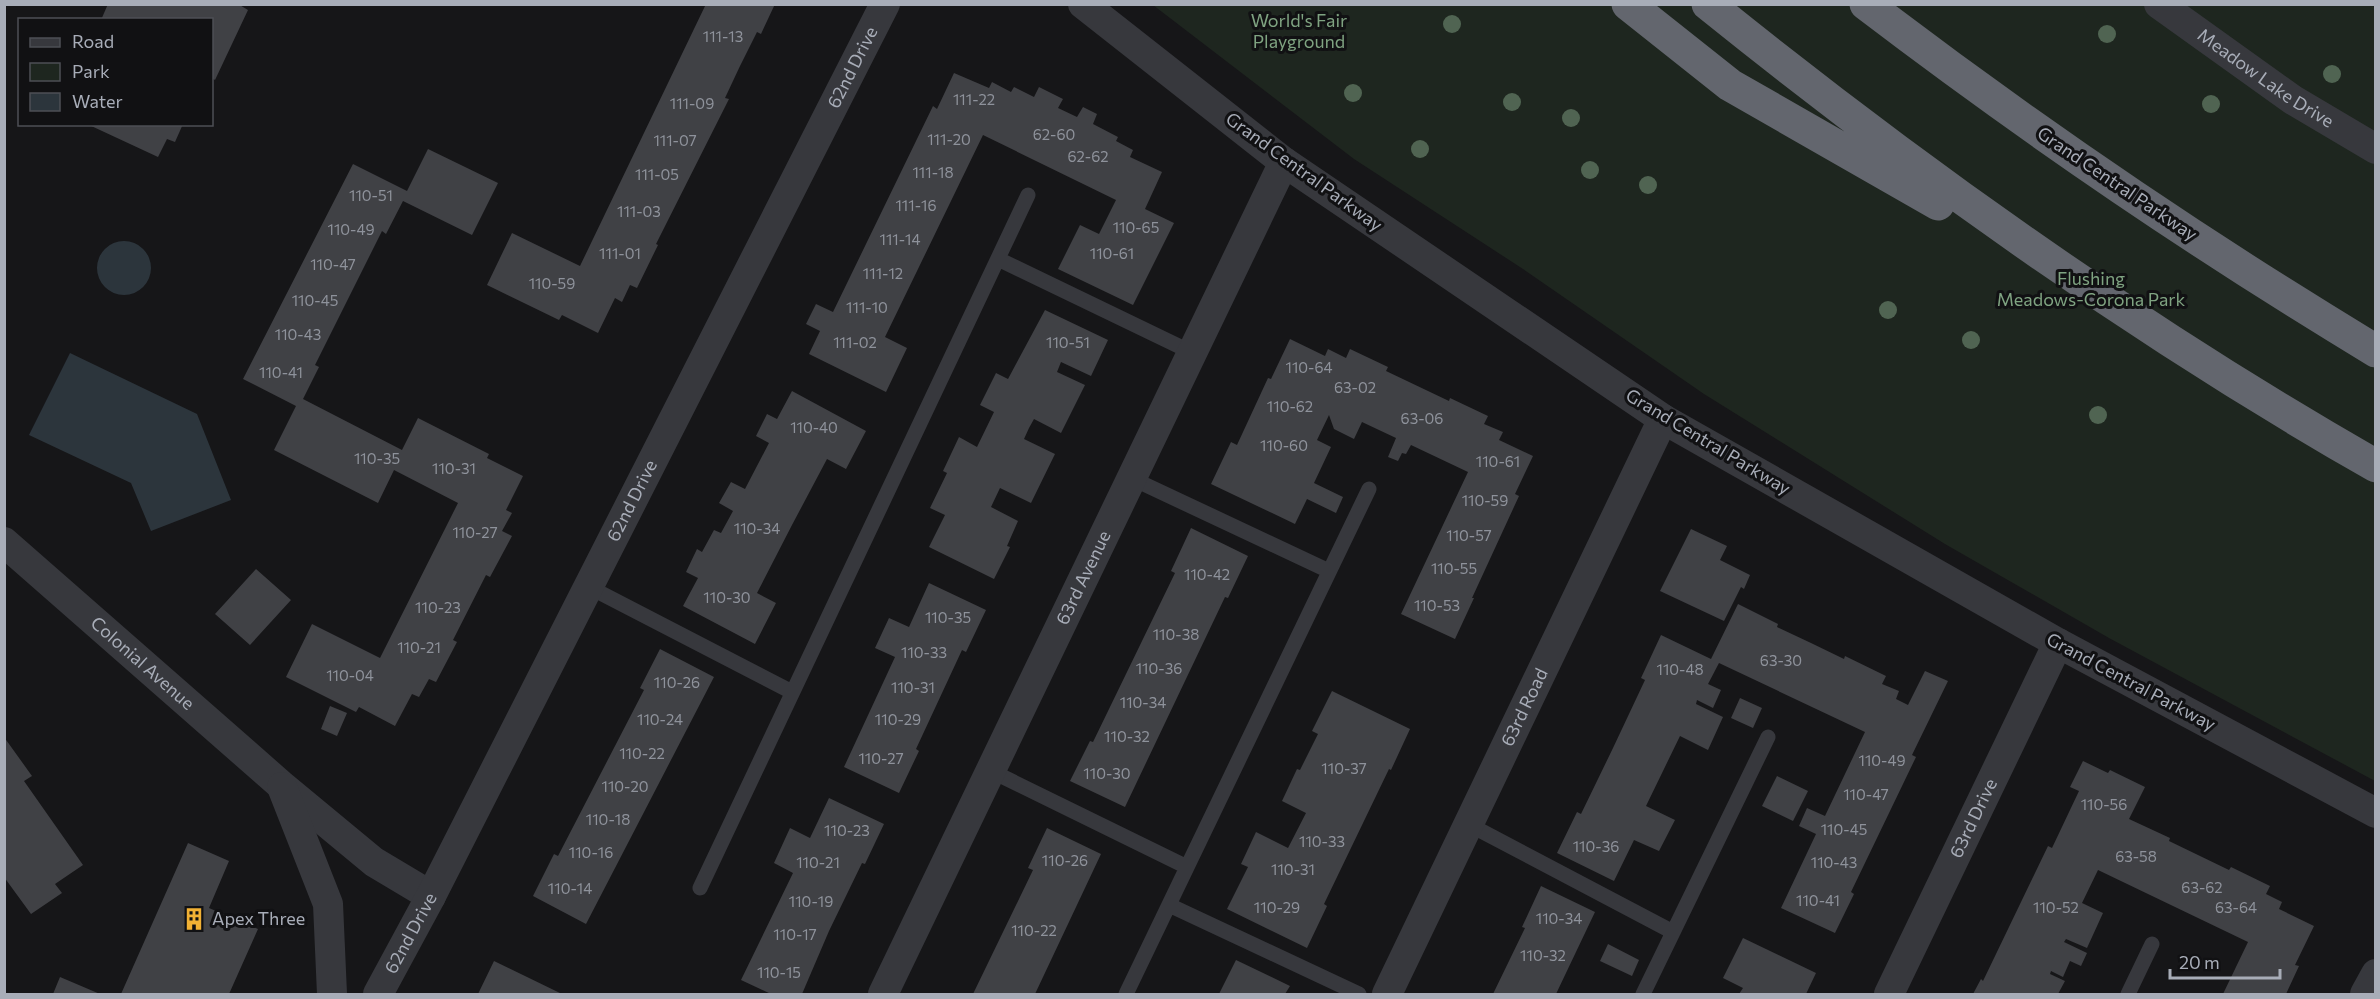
<svg xmlns="http://www.w3.org/2000/svg" width="2380" height="999" viewBox="0 0 2380 999" font-family="Commissioner,sans-serif">
<rect width="100%" height="100%" fill="#161618"/>
<path fill="#1e261f" d="M1153,5H2375V781L2109,638L1945,544L1704,394L1523,269L1354,159Z"/>
<path fill="#2c353c" d="M97 268a27 27 0 1 1 54 0a27 27 0 1 1-54 0Z
M70,353L197,414L231,500L151,531L131,483L29,435Z"/>
<path fill="#404145" d="M108,4H238L248,10L215,80L212,78V20H101Z
M706,4H775L761,34L757,32L740,66L725,98L729,99L656,244L658,245L637,288L630,285L622,302L615,298L598,333L562,315L559,320L487,285L512,233L580,266Z
M954,73L989,88L992,82L1011,92L1014,87L1034,97L1039,87L1063,99L1058,108L1077,117L1083,107L1097,114L1093,124L1118,137L1116,141L1133,150L1130,157L1162,172L1145,209L1174,223L1133,305L1058,269L1080,225L1099,234L1116,200L983,135L885,337L907,348L886,392L809,354L820,331L806,324L816,304L833,312L933,106L937,109Z
M87,124H183L175,142L167,139L158,157Z
M428,149L498,183L472,235L403,201L386,234L382,231L315,365L319,367L303,399L402,450L418,418L489,454L487,458L523,476L506,510L512,513L502,531L512,536L490,577L486,575L453,640L457,642L436,682L429,679L419,697L412,694L395,726L359,707L356,712L286,677L312,624L380,658L458,503L394,470L378,503L274,450L296,406L243,379L353,164L407,191Z
M1045,310L1108,340L1091,376L1061,362L1057,372L1085,385L1061,433L1034,419L1029,428L1024,439L1055,454L1031,503L1000,488L991,507L1018,521L1007,546L1010,547L994,579L929,547L945,515L930,508L947,473L943,471L959,437L977,447L994,412L980,405L996,373L1008,379Z
M1290,339L1325,356L1328,349L1346,358L1350,349L1388,367L1386,371L1449,401L1450,398L1488,416L1484,424L1503,432L1499,440L1533,456L1515,494L1519,496L1472,598H1474L1455,639L1401,614L1468,472L1411,445L1406,454L1402,453L1398,461L1388,457L1396,438L1362,422L1354,439L1334,429L1329,415L1317,440L1331,447L1314,483L1343,497L1336,513L1307,499L1295,524L1211,484L1231,442L1237,445L1268,378L1271,379Z
M792,391L866,431L846,469L827,459L792,525L757,593L776,603L755,644L683,606L698,578L686,572L697,549L702,552L714,530L721,533L733,511L719,503L731,482L745,489L769,443L756,436L767,414L777,419Z
M1191,528L1248,556L1228,598L1225,597L1125,807L1070,781L1090,741L1093,742L1175,573L1171,571Z
M1691,529L1727,546L1720,560L1750,575L1744,589L1741,587L1724,621L1660,591Z
M256,569L291,600L250,645L215,614Z
M929,583L986,610L966,652L962,650L916,749L919,751L899,793L844,767L895,657L875,648L889,618L909,627Z
M1738,604L1778,624L1777,627L1811,643L1844,659L1845,656L1886,676L1882,684L1899,691L1896,699L1908,705L1925,671L1948,681L1912,755L1916,757L1851,892L1854,894L1835,933L1781,908L1816,834L1799,826L1807,808L1825,816L1865,732L1719,663L1708,684L1721,690L1713,708L1697,700L1696,704L1723,717L1708,750L1680,736L1646,806L1675,820L1659,851L1634,840L1614,881L1557,853L1577,812L1581,814L1613,748L1645,680L1641,678L1661,635L1711,659Z
M660,649L714,677L586,924L533,896L554,854L558,856L644,690L640,688Z
M1332,691L1410,729L1391,770L1389,769L1324,904L1327,906L1307,948L1227,909L1248,867L1241,864L1256,832L1288,848L1306,813L1282,801L1297,769L1300,770L1318,734L1312,731Z
M1740,698L1762,708L1753,728L1731,718Z
M330,706L347,713L337,736L321,729Z
M4,737L32,776L24,781L83,865L55,884L62,893L31,914L4,877Z
M2083,761L2108,773L2110,770L2145,787L2129,819L2170,838L2169,841L2229,870L2231,867L2270,886L2266,894L2282,902L2279,909L2314,926L2295,965L2299,966L2286,994H2223L2248,942L2098,870L2082,903L2103,913L2087,948L2066,939L2064,942L2087,953L2081,966L2070,961L2063,977L2051,971L2050,974L2065,981L2058,994H1973L1981,979L1983,981L2048,846L2052,848L2079,791L2070,787Z
M1777,776L1808,791L1793,821L1762,806Z
M829,798L884,824L865,864L862,863L829,931L802,994H771L741,980L793,873L774,863L790,828L810,838Z
M1047,828L1101,854L1035,994H973L1033,870L1028,868Z
M188,843L229,861L209,908L258,929L229,994H121Z
M1541,886L1595,912L1556,994H1493L1525,928L1522,927Z
M1743,938L1816,973L1806,994H1739L1743,988L1723,978Z
M1608,944L1639,960L1632,976L1600,961Z
M1236,960L1290,986L1285,994H1219Z
M494,961L562,994H478Z
M60,977L100,994H53Z"/>
<g fill="none" stroke-linecap="round" stroke-linejoin="round">
<path stroke="#37383d" stroke-width="15" d="M998,259L1191,352
M1131,478L1329,571
M589,587L792,692
M991,771L1187,867
M1468,824L1673,932
M700,888L1028,195
M1169,905L1359,994
M1126,994L1369,489
M1643,994L1768,737
M2128,994L2152,944"/>
<g stroke="#37383d" stroke-width="30">
<path d="M1083,4L1284,162L1663,419L2058,643L2376,813"/>
<path id="s1" d="M2159,4L2293,100L2376,149"/>
<path id="s2" d="M4,542L281,785L374,862L431,896"/>
<path d="M282,787L328,904L332,994"/>
<path id="s3" d="M378,994L431,896L885,4"/>
<path id="s4" d="M883,994L1284,162"/>
<path id="s5" d="M1387,994L1663,419"/>
<path id="s6" d="M1889,994L2058,643"/>
<path d="M2365,994L2376,974"/>
</g>
<path stroke="#63666e" stroke-width="33" d="M1628,4L1730,85L1938,204
M1708,4C1919,174 2141,332 2376,466
M1866,4C2030,129 2200,245 2376,351"/>
</g>
<g fill="#506452">
<circle cx="1452" cy="24" r="9"/>
<circle cx="2107" cy="34" r="9"/>
<circle cx="2332" cy="74" r="9"/>
<circle cx="1353" cy="93" r="9"/>
<circle cx="1512" cy="102" r="9"/>
<circle cx="2211" cy="104" r="9"/>
<circle cx="1571" cy="118" r="9"/>
<circle cx="1420" cy="149" r="9"/>
<circle cx="1590" cy="170" r="9"/>
<circle cx="1648" cy="185" r="9"/>
<circle cx="1888" cy="310" r="9"/>
<circle cx="1971" cy="340" r="9"/>
<circle cx="2098" cy="415" r="9"/>
</g>
<defs>
<g id="building-bare" transform="scale(1.8)"><path d="M-4-6H4V6H1V3H-1V6H-4ZM-2.5-4.3h1.7v1.8h-1.7ZM.8-4.3h1.7v1.8H.8ZM-2.5-1h1.7V.8h-1.7ZM.8-1h1.7V.8H.8Z" fill="#f2b134" stroke="#111113" stroke-width="2.5" paint-order="stroke"/></g>
</defs>
<g fill-rule="evenodd">
<use href="#building-bare" x="194" y="919"/>
</g>
<g text-anchor="middle" stroke-width="6" stroke-linejoin="round" paint-order="stroke">
<g font-size="15" fill="#8e929b">
<text x="723" y="42">111-13</text>
<text x="974" y="105">111-22</text>
<text x="692" y="109">111-09</text>
<text x="1054" y="140">62-60</text>
<text x="949" y="145">111-20</text>
<text x="675" y="146">111-07</text>
<text x="1088" y="162">62-62</text>
<text x="933" y="178">111-18</text>
<text x="657" y="180">111-05</text>
<text x="371" y="201">110-51</text>
<text x="916" y="211">111-16</text>
<text x="639" y="217">111-03</text>
<text x="1136" y="233">110-65</text>
<text x="351" y="235">110-49</text>
<text x="900" y="245">111-14</text>
<text x="620" y="259">111-01</text>
<text x="1112" y="259">110-61</text>
<text x="333" y="270">110-47</text>
<text x="883" y="279">111-12</text>
<text x="552" y="289">110-59</text>
<text x="315" y="306">110-45</text>
<text x="867" y="313">111-10</text>
<text x="298" y="340">110-43</text>
<text x="855" y="348">111-02</text>
<text x="1068" y="348">110-51</text>
<text x="1309" y="373">110-64</text>
<text x="281" y="378">110-41</text>
<text x="1355" y="393">63-02</text>
<text x="1290" y="412">110-62</text>
<text x="1422" y="424">63-06</text>
<text x="814" y="433">110-40</text>
<text x="1284" y="451">110-60</text>
<text x="377" y="464">110-35</text>
<text x="1498" y="467">110-61</text>
<text x="454" y="474">110-31</text>
<text x="1485" y="506">110-59</text>
<text x="757" y="534">110-34</text>
<text x="475" y="538">110-27</text>
<text x="1469" y="541">110-57</text>
<text x="1454" y="574">110-55</text>
<text x="1207" y="580">110-42</text>
<text x="727" y="603">110-30</text>
<text x="1437" y="611">110-53</text>
<text x="438" y="613">110-23</text>
<text x="948" y="623">110-35</text>
<text x="1176" y="640">110-38</text>
<text x="419" y="653">110-21</text>
<text x="924" y="658">110-33</text>
<text x="1781" y="666">63-30</text>
<text x="1159" y="674">110-36</text>
<text x="1680" y="675">110-48</text>
<text x="350" y="681">110-04</text>
<text x="677" y="688">110-26</text>
<text x="913" y="693">110-31</text>
<text x="1143" y="708">110-34</text>
<text x="660" y="725">110-24</text>
<text x="898" y="725">110-29</text>
<text x="1127" y="742">110-32</text>
<text x="642" y="759">110-22</text>
<text x="881" y="764">110-27</text>
<text x="1882" y="766">110-49</text>
<text x="1344" y="774">110-37</text>
<text x="1107" y="779">110-30</text>
<text x="625" y="792">110-20</text>
<text x="1866" y="800">110-47</text>
<text x="2104" y="810">110-56</text>
<text x="608" y="825">110-18</text>
<text x="1844" y="835">110-45</text>
<text x="847" y="836">110-23</text>
<text x="1322" y="847">110-33</text>
<text x="1596" y="852">110-36</text>
<text x="591" y="858">110-16</text>
<text x="2136" y="862">63-58</text>
<text x="1065" y="866">110-26</text>
<text x="818" y="868">110-21</text>
<text x="1834" y="868">110-43</text>
<text x="1293" y="875">110-31</text>
<text x="2202" y="893">63-62</text>
<text x="570" y="894">110-14</text>
<text x="1818" y="906">110-41</text>
<text x="811" y="907">110-19</text>
<text x="1277" y="913">110-29</text>
<text x="2056" y="913">110-52</text>
<text x="2236" y="913">63-64</text>
<text x="1559" y="924">110-34</text>
<text x="1034" y="936">110-22</text>
<text x="795" y="940">110-17</text>
<text x="1543" y="961">110-32</text>
<text x="779" y="978">110-15</text>
</g>
<g font-size="18" fill="#7fa381" stroke="#111113">
<text x="1299" y="27">World's Fair<tspan x="1299" dy="21">Playground</tspan></text>
<text x="2091" y="285">Flushing<tspan x="2091" dy="21">Meadows-Corona Park</tspan></text>
</g>
<g font-size="18" fill="#a8adb8" stroke="#111113">
<text dy="6" stroke="none"><textPath href="#s3" startOffset="1041">62nd Drive</textPath></text>
<text dy="6" stroke="none"><textPath href="#s1" startOffset="130">Meadow Lake Drive</textPath></text>
<text transform="translate(1304 172) rotate(36)" y="6">Grand Central Parkway</text>
<text transform="translate(2117 184) rotate(34)" y="6">Grand Central Parkway</text>
<text transform="translate(1708 442) rotate(31)" y="6">Grand Central Parkway</text>
<text dy="6" stroke="none"><textPath href="#s3" startOffset="555">62nd Drive</textPath></text>
<text dy="6" stroke="none"><textPath href="#s4" startOffset="462">63rd Avenue</textPath></text>
<text dy="6" stroke="none"><textPath href="#s2" startOffset="184">Colonial Avenue</textPath></text>
<text transform="translate(2131 682) rotate(28)" y="6">Grand Central Parkway</text>
<text dy="6" stroke="none"><textPath href="#s5" startOffset="318">63rd Road</textPath></text>
<text dy="6" stroke="none"><textPath href="#s6" startOffset="195">63rd Drive</textPath></text>
<text dy="6" stroke="none"><textPath href="#s3" startOffset="69">62nd Drive</textPath></text>
</g>
<g font-size="18" fill="#a8adb8" stroke="#111113" text-anchor="start">
<text x="212" y="925">Apex Three</text>
</g>
</g>
<rect width="2380" height="999" fill="none" stroke="#a8adb8" stroke-width="12"/>
<rect x="18" y="18" width="195" height="108" fill="#111113" stroke="#4d4f55" stroke-width="1.5"/>
<rect x="30" y="38" width="30" height="9" fill="#37383d" stroke="#4d4f55" stroke-width="1.5"/>
<text x="72" y="48" font-size="18" fill="#a8adb8">Road</text>
<rect x="30" y="63" width="30" height="18" fill="#1e261f" stroke="#4d4f55" stroke-width="1.5"/>
<text x="72" y="78" font-size="18" fill="#a8adb8">Park</text>
<rect x="30" y="93" width="30" height="18" fill="#2c353c" stroke="#4d4f55" stroke-width="1.5"/>
<text x="72" y="108" font-size="18" fill="#a8adb8">Water</text>
<path d="M2170 969v9h110v-9" fill="none" stroke="#a8adb8" stroke-width="3"/>
<text x="2179" y="969" font-size="18" fill="#a8adb8" stroke="#111113" stroke-width="4.5" paint-order="stroke">20 m</text>
</svg>
